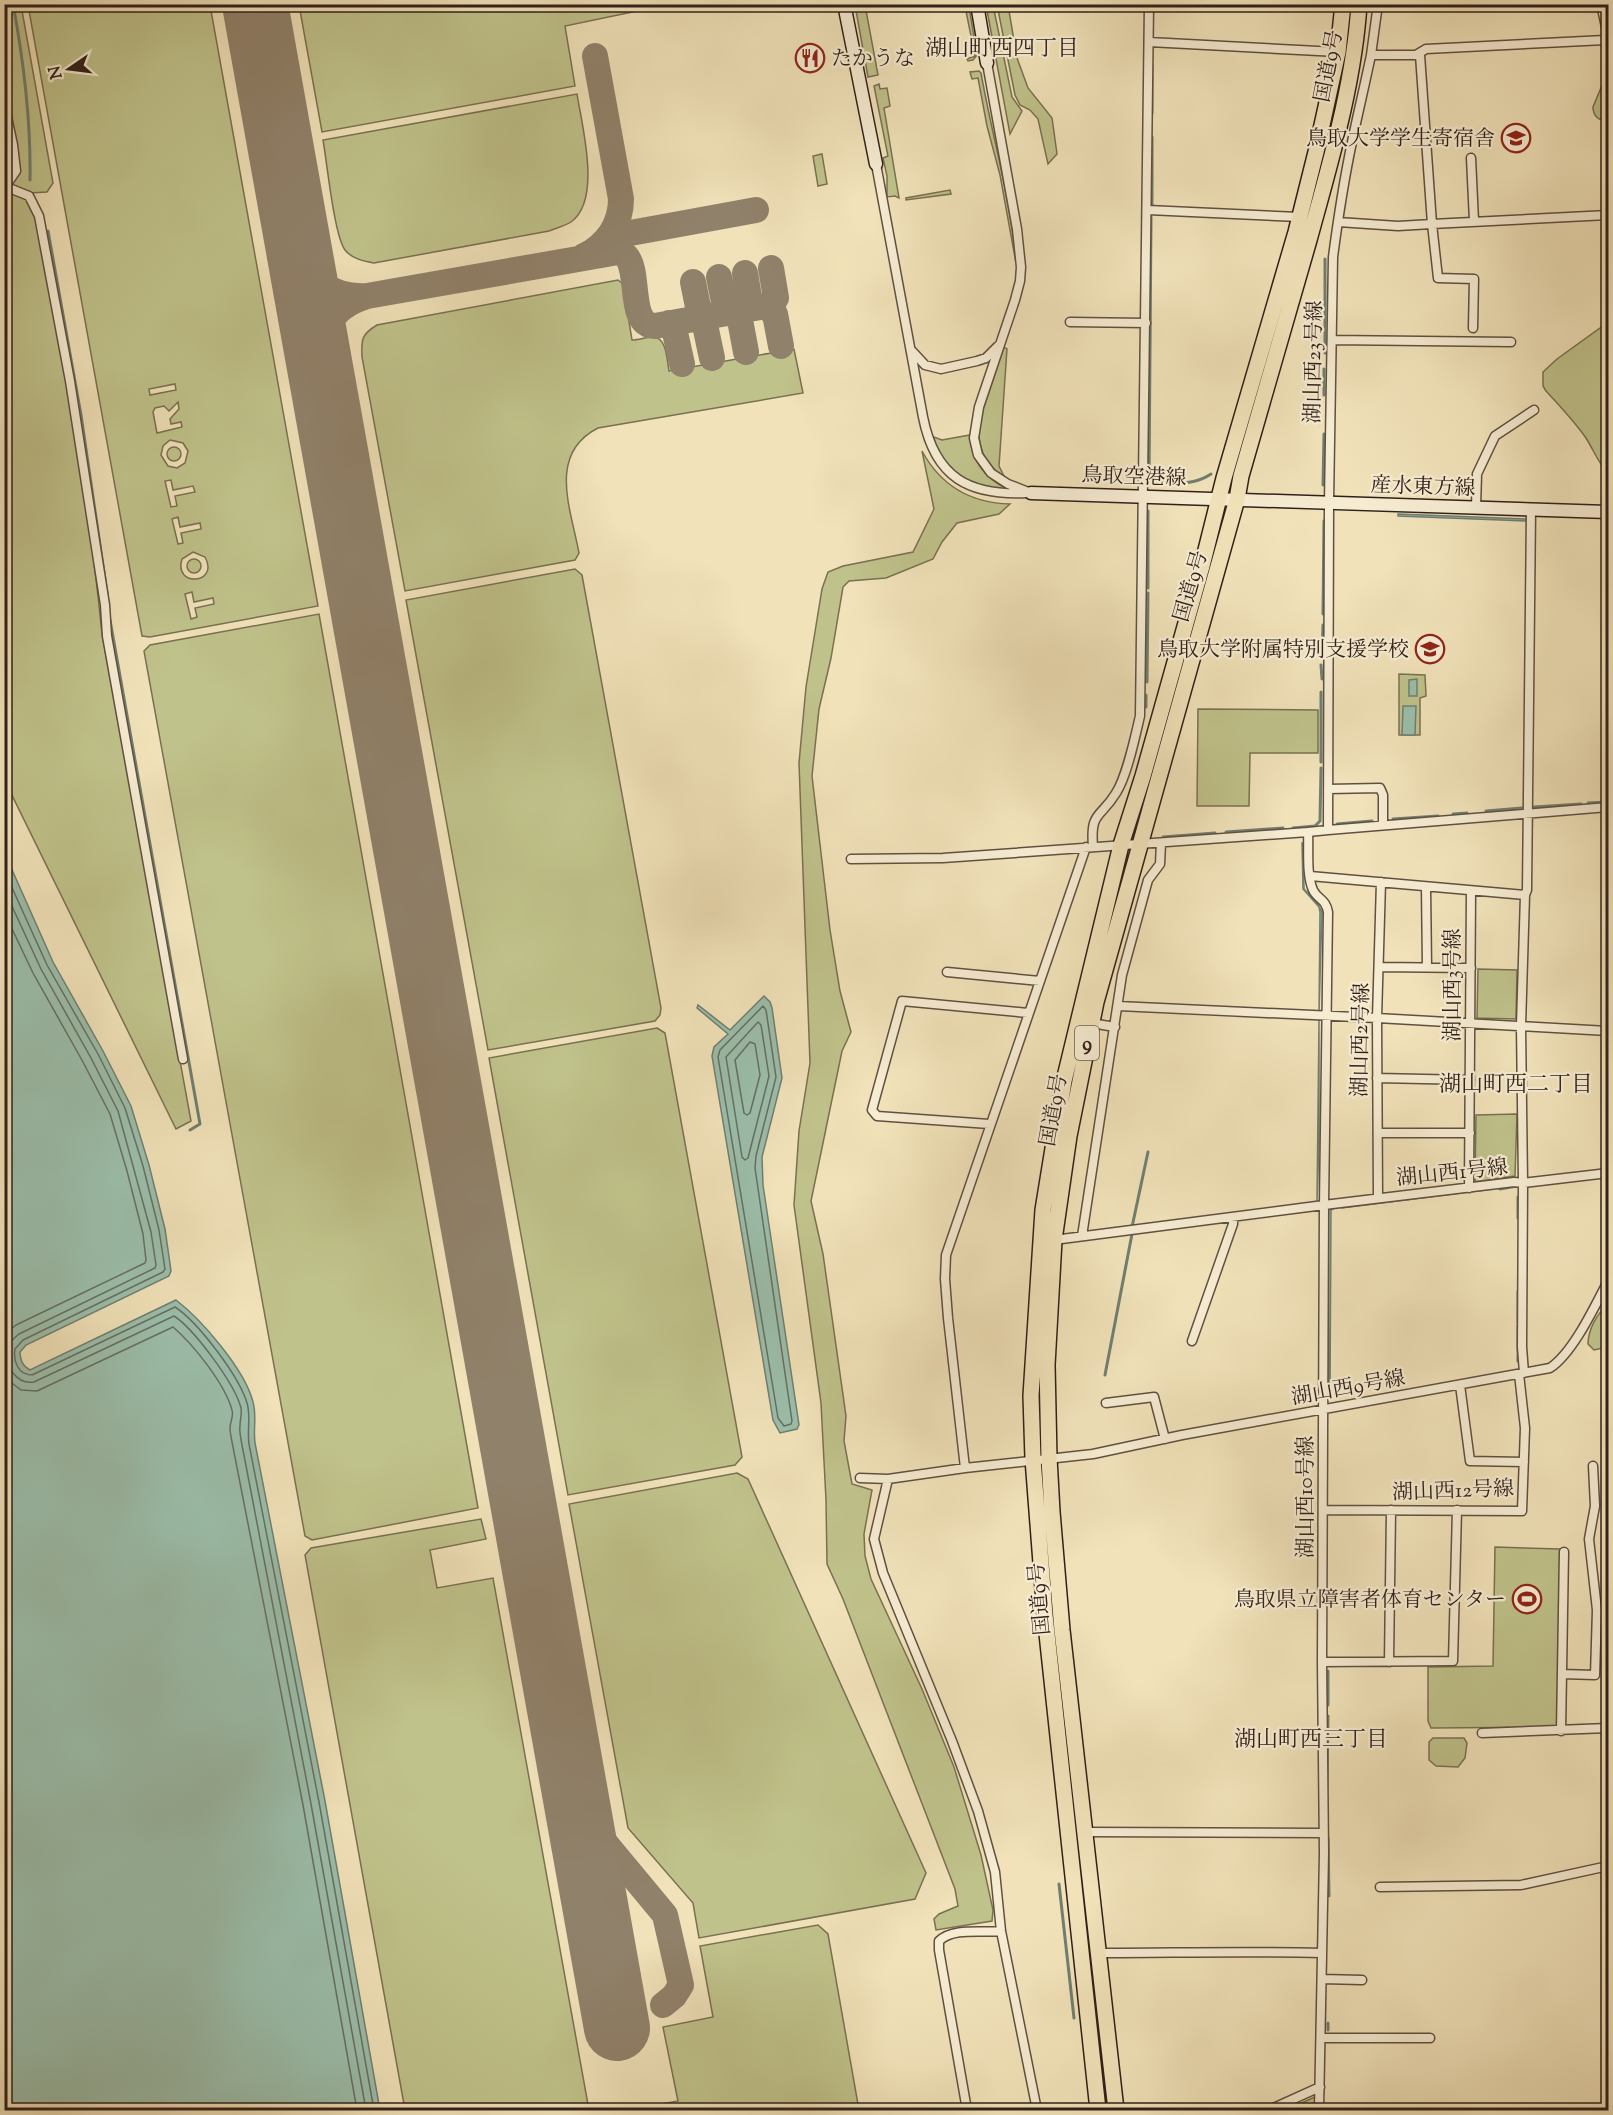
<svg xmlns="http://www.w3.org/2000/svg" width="1613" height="2115" viewBox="0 0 1613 2115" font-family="'Sorts Mill Goudy','Noto Serif JP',serif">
<rect width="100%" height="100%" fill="#f1e2b9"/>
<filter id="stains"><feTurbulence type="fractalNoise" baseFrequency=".00333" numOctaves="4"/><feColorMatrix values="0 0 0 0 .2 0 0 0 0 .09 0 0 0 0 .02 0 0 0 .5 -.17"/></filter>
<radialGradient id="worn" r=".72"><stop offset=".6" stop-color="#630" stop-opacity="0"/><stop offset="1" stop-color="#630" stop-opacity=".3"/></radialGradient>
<path fill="#c0c28b" stroke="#787152" stroke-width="1.5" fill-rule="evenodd" d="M4,5H21L53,183L47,192L29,193L13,186L11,181L18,160L5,86Z
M28,5H210L318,606L150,637L142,636ZM175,384L176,390L150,395L149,389ZM178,402L179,409L170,419L171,424L181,422L182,427L157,433L153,412L155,408L164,406L169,411ZM170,440L183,443L188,451L185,463L177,468L168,466L161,455L163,446ZM171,480L173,490L193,486L195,492L175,496L177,506L171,507L165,481ZM178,517L180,527L200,523L201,529L181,533L183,543L178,544L172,519ZM193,552L205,557C220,584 173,588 182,559ZM192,592L194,602L213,598L214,604L195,608L197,617L191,619L185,594Z
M299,5V4L666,5L565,26L575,86L322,132Z
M855,5H865L878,75L868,77Z
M958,5H966L969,7L977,55L973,60L968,61L967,59L975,56L965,6H958Z
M986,5H993L1012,97L1022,111L1010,134Z
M997,5H1008L1017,58L1028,88L1052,118L1057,154L1048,164L1038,119L1030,110L1020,105L1015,95Z
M979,71L981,73C992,136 1011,199 1016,263L1000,175L987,126L978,78L972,79L970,72Z
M1608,71V122C1599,120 1593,117 1593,107Z
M879,84L880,89L887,88L890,106L884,108L899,198L895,196L887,197V176L883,158L888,156L874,86Z
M577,94C582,126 602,200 571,222C565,226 556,228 549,231L374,263C364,261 352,259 345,250C334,235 327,162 323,140Z
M4,119L13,167L5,172H4Z
M822,154L827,184L818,186L813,156Z
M5,190C12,192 24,194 28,202C44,226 47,270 52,299C73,410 91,522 102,634L191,1121L176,1129L5,781Z
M950,190L951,194L906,200V198Z
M618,280L623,284L632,340C639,340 646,337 653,337C667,337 667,361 669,371L794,349L803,393L598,428C547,454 571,509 579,553L575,560L405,591L362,357C361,339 362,334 377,325Z
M1608,310V474C1598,462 1594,451 1586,438C1574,421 1560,406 1546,391L1543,386V372L1557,359L1604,325Z
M1004,347L1007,349L999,466L1005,478C984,464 977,447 979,422Z
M970,435C970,460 986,479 1007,489V491L989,489L966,481L941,460L931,436L942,440Z
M167 454a7 7 0 1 1 14 0a7 7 0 1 1-14 0Z
M922,451C941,486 970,503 1010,504L999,514L957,523L942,542L933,559L886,578L849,581L843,587L831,658L819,709L812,776L830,930L840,991L851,1032L842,1051L811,1201L823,1254L846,1416L844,1441L852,1484L872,1490L864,1534L865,1556L871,1579L922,1689L954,1767L981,1855L993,1910L992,1921L936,1930L934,1919L939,1914L958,1906L955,1889L843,1599L827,1564L826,1500L821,1403L794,1205L799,1131L810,1063L799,763L806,687L822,589L828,572L843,566L913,552L934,509Z
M187 566a7 7 0 1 1 14 0a7 7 0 1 1-14 0Z
M575,569L582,575L661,1008L660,1015L655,1021L488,1050L406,600Z
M319,614L478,1508L312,1540L305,1536L144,651L150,645Z
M1399,674L1425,675L1426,696L1420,698V735H1399Z
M1198,709L1318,710V753H1250L1249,806H1197Z
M1478,969L1517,970L1516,1019L1477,1018Z
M657,1028L665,1033L742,1457L735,1465L568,1495L489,1058Z
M1517,1114L1515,1176L1475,1182L1476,1115Z
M1608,1305V1347L1594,1350L1588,1344C1588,1330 1597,1313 1608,1305Z
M737,1473L748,1479L926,1873L915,1899L699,1938L693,1903L628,1828L569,1504Z
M481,1519L486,1539L430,1550L437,1588L493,1578L589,2110H405L305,1555L311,1548Z
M1495,1547L1560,1549L1557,1727L1431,1728L1428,1721V1667L1493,1666Z
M1433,1738H1464L1467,1743L1465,1758L1458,1767L1436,1766L1429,1760V1742Z
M818,1925L828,1934L859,2110H628L678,2101L663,2027L713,2017L700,1946Z
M1317,2096L1316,2110H1286Z"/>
<path fill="#9bbeab" stroke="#707f71" stroke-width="1.5" d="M1398,514L1526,519V521L1398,516Z
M1417,679V696H1409V680Z
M1403,706H1416L1415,735H1402Z
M1302,843H1303L1304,889L1316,901L1322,912L1319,1013L1320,912L1319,907L1303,889Z
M5,854L53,962L103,1051L131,1106L149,1165L165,1229L171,1271L169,1276L26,1345L20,1352C20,1360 22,1365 30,1370L176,1300C202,1320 245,1370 253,1402C257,1416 253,1429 255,1443L325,1801L380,2110H5Z
M764,996L770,1002L772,1008L782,1078L762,1157L763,1185L799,1425L797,1429L780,1433L773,1420L712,1056L714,1047L728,1034L697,1008L698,1005L730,1030Z
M1319,1020V1142L1317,1201Z
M1493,1189L1342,1208L1341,1207Z
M1337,1207L1331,1210L1330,1397H1329L1328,1209Z"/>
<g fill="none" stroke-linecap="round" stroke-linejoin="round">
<path stroke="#666f62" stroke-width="1.5" d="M4,870L47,965L98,1054L125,1108L143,1166L159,1230L165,1269L163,1272L23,1340L15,1349C13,1361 18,1375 32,1375L175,1307C198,1322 239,1376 247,1403C251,1416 247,1430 249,1444L319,1802L374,2110
M4,889L41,969L91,1058L118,1111L151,1232L156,1265L155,1268L19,1334C14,1338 8,1343 7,1349C4,1366 17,1385 34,1382L174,1316C194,1329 235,1384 241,1408C242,1415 240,1419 240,1426C239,1432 241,1439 242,1445L311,1804L366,2110
M4,912L33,973L83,1062L110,1114L127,1171L143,1234L146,1260L145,1263L16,1325L4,1335
M763,1006L766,1010L776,1077L756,1156L755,1168L792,1421L791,1424L784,1426L778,1418L718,1057L720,1050Z
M758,1022L761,1025L769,1076L748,1158L745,1160L742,1157L726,1057Z
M750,1042L755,1044L760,1075L750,1113L747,1115L744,1113L735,1060Z
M4,1377L21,1390L37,1391L173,1327C193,1344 225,1384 232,1410C234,1416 230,1422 230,1428C230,1434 232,1441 233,1447L303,1805L357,2110"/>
<path stroke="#707f71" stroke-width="3" d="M13,4C24,63 31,121 30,180
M1152,66V113
M1152,205V137
M1151,217L1149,482H1160
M48,231L81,415L107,593
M1325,353V259
M1324,395V369
M1174,483C1188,483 1199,482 1211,474
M1323,485L1324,434
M1148,588V511
M1323,614L1324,521
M110,620L200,1124L190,1130
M1322,655L1323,625
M1321,665L1322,679
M1147,682L1148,593
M1146,707V695
M1321,762V692
M1588,803L1608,802
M1534,807L1581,804
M1486,811L1522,808
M1453,814L1467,813
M1393,819L1438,816
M1337,824L1372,821
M1293,828L1315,826L1320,821L1321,768
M1226,832L1283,828
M1163,837L1215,833
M1500,1189L1517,1186
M1518,1218V1197
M1132,1227L1148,1152
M1518,1322V1291
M1518,1325V1352
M1518,1354V1361
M1105,1375L1132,1234
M1328,1705V1671
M1327,1787L1328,1716
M1328,1838L1329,1896
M1059,1884L1074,2018
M1328,2030V2023"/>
<path stroke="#90816a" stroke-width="26" d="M298,245C310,279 328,298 367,296
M601,245L617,236L625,234L756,210
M584,256C607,245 621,224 621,199L595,56
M745,273L750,303L746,309
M719,277L725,307L721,313
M693,282L699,312L694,319
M765,306L772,304L776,298L771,268
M731,312L740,320L746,352
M697,319L705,325L712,358
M669,323L674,328L682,364
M322,377C319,338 324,309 367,296L618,252C619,252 625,255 626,256C641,272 627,325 655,326L765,306L775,314L781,346
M574,1782L581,1808L587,1821L665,1915L681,1985L674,1996L663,2005"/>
<path stroke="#90816a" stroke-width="66" d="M255,4L617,2028"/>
<g stroke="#605042" stroke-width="11">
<path id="street" d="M1149,42L1338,52
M1371,55L1378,4
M1416,55L1426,49L1605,40L1608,36L1601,4
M987,63L1017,229L1021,267L1020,281L1015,300L979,407L974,438L978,455L991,473L1008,484L1031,493
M4,103L13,145L16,171L5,187
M1471,158L1474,221
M876,164L923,417C935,478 969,496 1028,493
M4,186L29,196L39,216L70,381L105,605L107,636L183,1059
M1148,210L1299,217
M1070,322L1146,323
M1473,328L1474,279L1438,278L1432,224L1608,215
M1332,340L1511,342
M912,351L925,365L941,369L977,361L986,358L998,346
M1476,507L1477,474L1495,436L1534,410
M1328,789L1380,788L1383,795V825
M1328,830L1608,807
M1093,846C1090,811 1101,818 1116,793C1127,776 1135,737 1140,716L1149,4
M851,859L943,858L1308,832
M1310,876L1525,895L1521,1026L1523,1183L1514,1182L1324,1205L1328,912C1326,899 1317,899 1313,890C1306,874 1309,849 1308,832L1328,830L1329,502L1333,257C1338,219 1344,180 1352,142C1358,113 1365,84 1371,55H1420L1432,224L1398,226L1338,222
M1426,887L1427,967
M1525,895L1527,890L1531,510
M1379,967L1471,968
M947,972L1040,981
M1118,1006L1377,1018L1608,1031
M1091,1023L1115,1027
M1377,1078L1470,1080
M989,1124L877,1116L872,1110L902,1001L1028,1013
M1378,1133H1470
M1469,1188L1471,891
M1378,1198L1377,1018L1381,882
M1082,1236L1122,975L1148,880L1160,864L1161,843
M1054,1240L1324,1205L1322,1662L1453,1661L1457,1510
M1192,1341L1233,1224V1217
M1524,1373L1522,1347L1523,1183L1608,1173
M1460,1385L1470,1461L1524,1462
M1106,1403L1154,1397L1165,1439
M965,1468L948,1318L945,1279L946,1255L1086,847
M860,1478L888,1479L965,1468L1093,1454L1182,1435L1550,1368C1573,1353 1595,1306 1608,1281
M888,1479L874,1539L883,1573L952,1741L978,1811L995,1872L1001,1931L1037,2110
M1323,1510L1522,1511L1525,1428L1519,1374
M1389,1662L1391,1510
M1562,1674L1595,1675L1597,1610L1589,1539L1595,1506L1593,1466
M1561,1731L1564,1552
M1482,1733L1608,1728
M1085,1832L1323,1833
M1380,1887L1521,1885L1608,1866
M1098,1953C1173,1953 1248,1951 1322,1953
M1322,1979L1362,1980
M1321,2038H1430
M967,2110L939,1950V1941C953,1927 983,1933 1001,1931
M1269,2110L1320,2087
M1319,2110L1324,1853L1322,1662"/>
</g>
<g stroke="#30201a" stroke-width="15">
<path id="secondary" d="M844,4L876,164
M977,4L987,63
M1031,493L1608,512"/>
</g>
<g stroke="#30201a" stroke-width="18">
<path id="highway" d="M1098,2110L1045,1615L1033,1459L1031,1396L1043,1210L1064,1081L1121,845L1143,776L1202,566L1224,478L1296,232L1317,148L1338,52L1343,4
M1116,2110L1062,1630L1052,1512L1049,1458L1047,1365L1054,1240L1069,1136L1096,1002L1237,499L1241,476C1264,398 1286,319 1309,240C1330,163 1354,84 1359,4"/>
</g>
<use href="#street" stroke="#f6ecd2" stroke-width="8"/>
<use href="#secondary" stroke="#f6ecd2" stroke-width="12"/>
<use href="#highway" stroke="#f1e2b9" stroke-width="15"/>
</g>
<defs>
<g id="restaurant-ring" transform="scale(1.5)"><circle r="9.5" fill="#f6ecd2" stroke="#8f2418" stroke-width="1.5"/><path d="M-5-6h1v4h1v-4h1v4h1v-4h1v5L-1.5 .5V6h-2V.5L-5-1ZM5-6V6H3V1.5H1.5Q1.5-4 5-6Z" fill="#8f2418"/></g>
<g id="university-ring" transform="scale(1.5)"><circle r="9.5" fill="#f6ecd2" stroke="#8f2418" stroke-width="1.5"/><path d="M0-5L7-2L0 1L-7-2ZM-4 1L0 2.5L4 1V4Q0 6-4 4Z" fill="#8f2418"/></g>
<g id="school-ring" transform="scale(1.5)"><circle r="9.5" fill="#f6ecd2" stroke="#8f2418" stroke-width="1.5"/><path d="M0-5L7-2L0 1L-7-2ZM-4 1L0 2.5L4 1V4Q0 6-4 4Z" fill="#8f2418"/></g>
<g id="stadium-ring" transform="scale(1.5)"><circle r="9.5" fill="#f6ecd2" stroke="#8f2418" stroke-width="1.5"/><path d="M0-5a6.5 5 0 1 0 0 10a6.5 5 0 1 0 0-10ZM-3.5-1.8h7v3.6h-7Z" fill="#8f2418"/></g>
</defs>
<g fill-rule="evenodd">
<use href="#restaurant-ring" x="810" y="58"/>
<use href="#university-ring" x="1516" y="138"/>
<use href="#school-ring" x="1430" y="649"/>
<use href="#stadium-ring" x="1527" y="1599"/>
</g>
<g text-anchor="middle" stroke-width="4.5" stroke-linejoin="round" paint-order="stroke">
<rect fill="#f6ecd2" stroke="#6b5d51" stroke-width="1.5" x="1075" y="1026" width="24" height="34" rx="4.5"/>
<g font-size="20" font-weight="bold" fill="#30201a">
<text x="1087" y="1050">9</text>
</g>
<g font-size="21" fill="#30201a" stroke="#f6ecd2" text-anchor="end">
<text x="831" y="65" text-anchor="start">たかうな</text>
<text x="1495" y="145">鳥取大学学生寄宿舎</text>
<text x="1409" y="656">鳥取大学附属特別支援学校</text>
<text x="1506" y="1606">鳥取県立障害者体育センター</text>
</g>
<g font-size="21" fill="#30201a" stroke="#f6ecd2">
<text transform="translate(1328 66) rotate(-79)" y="7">国道9号</text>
<text transform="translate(1313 362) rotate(-89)" y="7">湖山西23号線</text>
<text transform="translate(1134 476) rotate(2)" y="7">鳥取空港線</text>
<text transform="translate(1423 486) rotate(2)" y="7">産水東方線</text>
<text transform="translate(1190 586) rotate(-74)" y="7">国道9号</text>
<text transform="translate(1452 985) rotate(-90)" y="7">湖山西3号線</text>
<text transform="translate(1360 1040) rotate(-89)" y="7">湖山西2号線</text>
<text transform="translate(1053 1110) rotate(-80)" y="7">国道9号</text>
<text transform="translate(1452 1172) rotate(-6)" y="7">湖山西1号線</text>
<text transform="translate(1348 1387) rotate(-10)" y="7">湖山西9号線</text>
<text transform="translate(1453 1490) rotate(-2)" y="7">湖山西12号線</text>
<text transform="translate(1305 1497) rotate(-90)" y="7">湖山西10号線</text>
<text transform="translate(1039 1599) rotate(-95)" y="7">国道9号</text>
</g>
<g font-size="22" fill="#30201a" stroke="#f6ecd2">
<text x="1002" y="55">湖山町西四丁目</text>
<text x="1516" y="1091">湖山町西二丁目</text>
<text x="1311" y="1746">湖山町西三丁目</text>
</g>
</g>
<rect width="1613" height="2115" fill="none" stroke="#f1e2b9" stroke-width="24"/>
<rect x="6" y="6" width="1601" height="2103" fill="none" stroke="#30201a" stroke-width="3"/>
<rect x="12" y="12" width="1589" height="2091" fill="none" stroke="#30201a" stroke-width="1.5"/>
<g transform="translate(69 69) rotate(256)" stroke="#f6ecd2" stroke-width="4.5" paint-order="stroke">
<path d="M0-4.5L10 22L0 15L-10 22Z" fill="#30201a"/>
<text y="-9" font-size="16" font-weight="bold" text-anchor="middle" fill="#30201a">N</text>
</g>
<rect width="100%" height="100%" filter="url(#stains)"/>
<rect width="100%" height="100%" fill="url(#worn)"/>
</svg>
